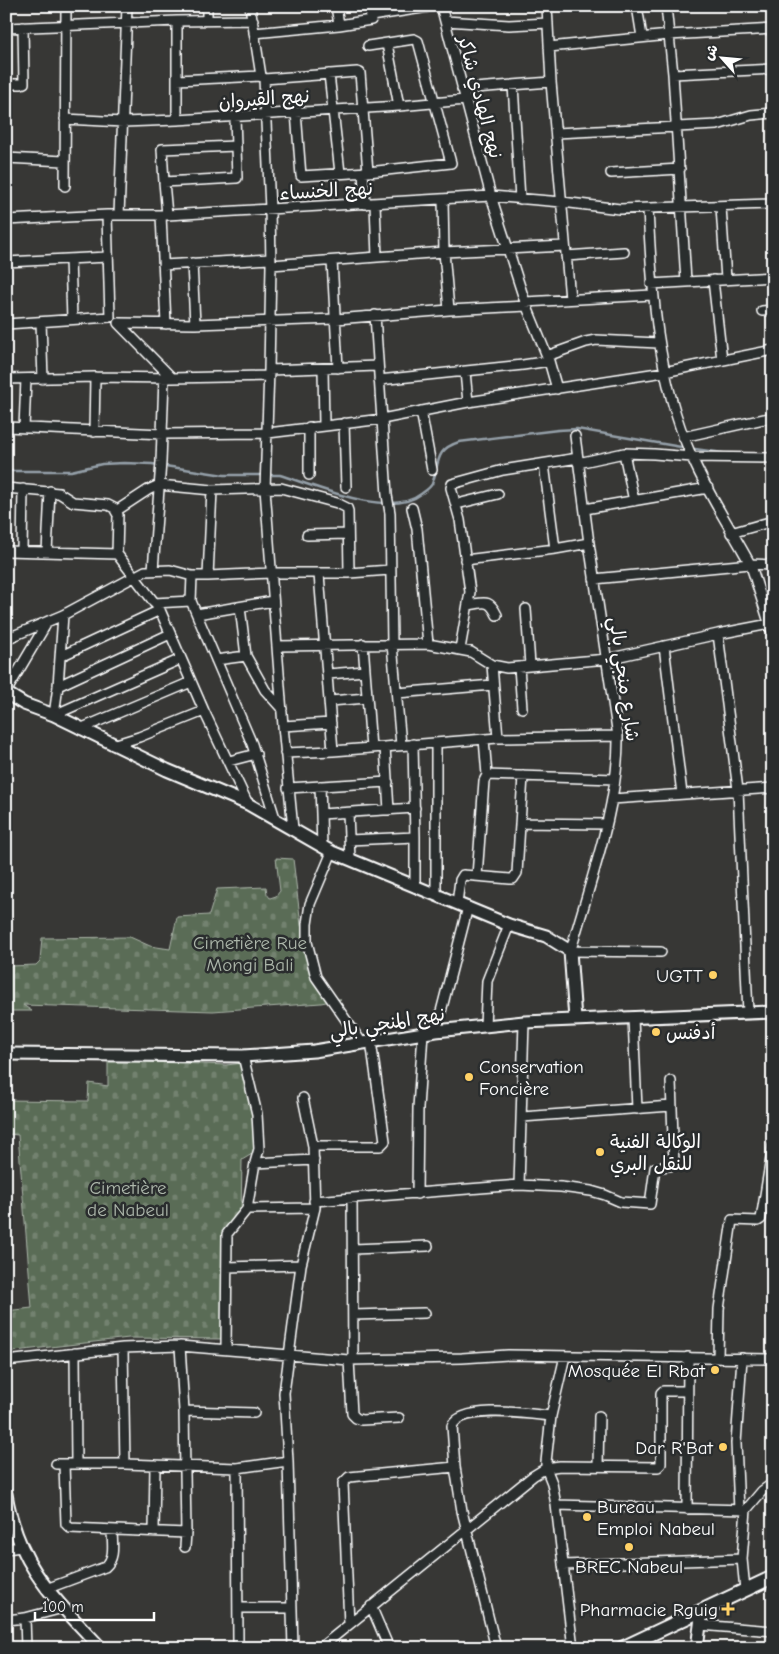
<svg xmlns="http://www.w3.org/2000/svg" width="779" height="1654" viewBox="0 0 779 1654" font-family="'Comic Neue','Playpen Sans Arabic',sans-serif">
<defs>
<pattern id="cemetery-stones" width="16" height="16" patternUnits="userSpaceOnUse" patternTransform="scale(1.25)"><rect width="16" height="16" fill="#5a6c56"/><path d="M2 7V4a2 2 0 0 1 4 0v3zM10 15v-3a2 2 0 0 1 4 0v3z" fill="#73826f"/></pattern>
</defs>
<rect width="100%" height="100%" fill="#373735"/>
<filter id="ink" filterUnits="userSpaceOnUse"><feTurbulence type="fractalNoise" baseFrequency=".02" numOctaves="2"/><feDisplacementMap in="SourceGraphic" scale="10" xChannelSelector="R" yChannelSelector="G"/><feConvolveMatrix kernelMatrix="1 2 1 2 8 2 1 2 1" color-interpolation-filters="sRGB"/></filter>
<g filter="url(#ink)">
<path fill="url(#cemetery-stones)" stroke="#acb6aa" d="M276,858L293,859L301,925L313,974L325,999H341L321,1003L213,1011L23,1005L32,1011H9L10,966L36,965L40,961L42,938L130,937L150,946L170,949L177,917L209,915L217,889L266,887L267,894L270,898L276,896L280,891Z
M108,1060L226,1065L243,1063L257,1121L254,1148L257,1151L242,1160L241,1215L225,1231L226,1339L129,1338L6,1352V1311L32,1308L18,1135L8,1134L6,1100L88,1101L89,1083L108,1086Z"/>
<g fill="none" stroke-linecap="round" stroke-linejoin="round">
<path stroke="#95a0a9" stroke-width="2.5" d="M695,449L723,453
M6,471H71L102,464L124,463L152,464L224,475H263
M269,475H280C315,486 390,519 421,494C425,491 430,488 432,484C440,463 434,450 459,442L558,430L577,429L681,447"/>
<g stroke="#fff" stroke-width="12">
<path id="minor" d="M207,6V20
M250,6L261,76L264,79L270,209L271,265L269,370L377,366
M336,6L339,25
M441,6L491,196L525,302L549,361L557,389
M547,6L551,82L570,299
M637,6L642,37
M666,6L673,74L686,281
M445,21L509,25L548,23
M6,28L177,21L253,20
M254,33L339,25L371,20V16L435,6
M387,44L399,106
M549,47L669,35L773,29
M329,74L340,173
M673,74L773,69
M264,79L357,72L360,73L368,172
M177,80L261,76
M6,84H21L24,83L23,27
M513,85L520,199
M462,89L551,82
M296,112L301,176L368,172L451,163L418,41L414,39L368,46
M235,116L237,178L164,182L162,149L236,146
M65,119L123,122L177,120L399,106L465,100
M177,120V21
M556,133L717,125L751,115L773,113
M6,158L64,161
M363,172L365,204
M611,173L680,169
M164,182L167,215
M65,186L66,6
M443,199L444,252L449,310
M375,204L377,257
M721,207L726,279
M648,209C652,293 657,377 691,455C707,493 730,527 749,562C753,570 755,579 758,588C763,603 768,619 773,635
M119,215L127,6
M161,215L166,324
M6,220L107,215H167L491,196L562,202L620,209L773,204
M566,256L624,252
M70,259L72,319
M332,261L338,368
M6,262L108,257
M192,263L195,324
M163,265L270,259
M271,265L444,252L565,246
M713,280L722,360
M651,284L773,277
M525,302L652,295
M762,311L773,310
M375,315L387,495L390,513L392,644L401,745
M41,322L43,379
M118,323L172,378
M119,323L195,324L336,319L449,310L527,306
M6,324L110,317L107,215
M547,356L586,342L596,340L658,343
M323,369L324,425
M269,370L265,489L283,726L293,829
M465,372L468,402
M6,379L95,377L172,378L268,376
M379,380L523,365L549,361
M421,411L432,470
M344,423L346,487
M6,427L163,434L268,433L382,419L468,402L664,372L773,350
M309,427V475
M24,428L26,379
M94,432L95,377
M575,436L589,543L618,736C619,803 591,879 573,943L570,951L661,952
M683,437L773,417
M624,453L634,501
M578,463L624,453L654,454L692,457L773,458
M544,464L555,549
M6,488L59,493L73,502L108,505L114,508L118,515L117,554
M457,504L498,494
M412,508L417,529L428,644
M585,509L708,488
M116,511L148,490L159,485L212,490L281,488L337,503L347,508L348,511L349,573
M731,533L773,521
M307,535L348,534
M6,551L117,554L160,610L204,711L248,804
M22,551L23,489
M47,552L50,491
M465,560L555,549L589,543
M153,570L161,462L164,378
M319,574L333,751
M192,576L191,601L252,744L275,818
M208,576L212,490
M594,579L750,564L773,565
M154,603L191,601
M468,605C484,603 489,598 497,615
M526,609L530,665
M197,614L273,601
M6,617L8,638
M718,634L738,790L748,1013
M6,639L63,615L145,571L170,570L192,576H208L271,573H349L390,570
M363,644L371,748
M277,646L428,644L471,652L492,665L507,668L607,659L718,634L770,624
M664,646L682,794
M460,649L470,592L460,520L451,488L452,484L503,470L578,458
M61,656L160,610
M246,656L265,690L282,709
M216,660L246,656L240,607
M492,665L498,738
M519,667L522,708
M328,674L365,671
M58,686L170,634
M6,692L48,621
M397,693L493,685
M330,701L367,698
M54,715L181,659
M54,715L58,686L63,615
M283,726L331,723
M80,729L191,682
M436,743V895
M413,744L415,837V887
M113,745L139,737L204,711
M385,747L389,810
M285,753L333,751L498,738L618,736
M229,761L256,754
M487,775L615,779
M320,786L321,814
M288,788L388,782
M612,799L773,788
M348,813L350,859
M520,823L606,824
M349,840L415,837
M322,847L321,814L415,808
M332,852L310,904L307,924V942L316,977L362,1043
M477,876L484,781L487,775L484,739
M457,903L460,880L463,875L510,879H513L517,873L523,776
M633,1018L637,1109
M485,1026L487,981L509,925
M436,1031L468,907
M522,1117L671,1106
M313,1146H380L385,1141L371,1041
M255,1163L314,1160
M519,1185L524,1022
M417,1194L418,1108L423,1033
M352,1199L353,1360
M314,1201L519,1185L561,1187L591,1191L605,1195L621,1202L650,1204L655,1168L674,1165L671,1081
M247,1209L315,1208
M353,1249L428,1246
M227,1267L301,1265
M353,1315L425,1313
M180,1346L184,1411L186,1533L185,1547
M123,1348L125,1464
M226,1349L227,1234L247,1209L255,1163L259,1149L257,1114L243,1056
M75,1353L76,1464
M565,1356L551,1416L546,1462V1468L552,1483L556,1505L573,1648
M718,1358L719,1309L732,1220L758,1221L761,1219L773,1146
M349,1360L352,1414L356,1418L361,1420L399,1418
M6,1361L123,1348L180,1346L349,1360L462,1358L508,1355L773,1359
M184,1411L254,1413
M56,1464H125L237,1468L288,1461
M64,1464L66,1524L70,1528L186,1533
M598,1466L599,1416
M237,1468L238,1642
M556,1505L746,1510
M687,1509L688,1357
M739,1510L736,1443L742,1358
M154,1532L155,1465
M6,1549L21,1547
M563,1565L742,1559
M46,1589L105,1567C116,1558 112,1543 112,1530
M745,1590L742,1559L746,1510L762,1491L773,1483
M371,1606L389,1648
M238,1608H292
M25,1618L26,1648
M6,1620L25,1618L63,1608
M349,1624L343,1483L349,1477L455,1467
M700,1625L773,1631
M293,1648L288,1461L284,1393L301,1265L315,1208L313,1146L303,1098
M320,1648L533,1476L546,1468L560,1466L658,1467L661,1464V1393L663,1391H687
M496,1648L462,1511L455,1467L452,1426C462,1404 530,1414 551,1416"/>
</g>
<g stroke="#fff" stroke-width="15">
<path id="tertiary" d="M6,693L24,704L54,715L167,770L248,804L332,852L509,925L546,936L570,951L575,1019
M6,1054L243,1056L314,1051L436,1031L524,1022L773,1012
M6,1494C18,1566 53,1597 101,1648
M697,1648L702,1610"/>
</g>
<g stroke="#fff" stroke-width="16">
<path id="secondary" d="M622,1648L773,1577"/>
</g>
<use href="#minor" stroke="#2a2d2e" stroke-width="9"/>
<use href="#tertiary" stroke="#2a2d2e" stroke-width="11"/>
<use href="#secondary" stroke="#2a2d2e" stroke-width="12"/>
</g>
</g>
<g fill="#ffd166" stroke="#2a2d2e" stroke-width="2">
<circle cx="713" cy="975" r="5"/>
<circle cx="656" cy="1032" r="5"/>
<circle cx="469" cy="1077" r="5"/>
<circle cx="600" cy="1152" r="5"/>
<circle cx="715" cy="1370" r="5"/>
<circle cx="723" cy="1447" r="5"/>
<circle cx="587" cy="1517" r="5"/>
<circle cx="629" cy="1547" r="5"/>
<path d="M725.5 1601.5h5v5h5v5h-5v5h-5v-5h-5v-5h5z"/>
</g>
<g text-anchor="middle" stroke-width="5" stroke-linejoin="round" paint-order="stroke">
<g font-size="19" fill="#fff" stroke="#2a2d2e">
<text transform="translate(481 97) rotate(75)" y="7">نهج الهادي شاكر</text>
<text transform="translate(264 98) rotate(-4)" y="7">نهج القيروان</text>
<text transform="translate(326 190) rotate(-3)" y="7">نهج الخنساء</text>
<text transform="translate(625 679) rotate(82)" y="7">شارع منجي بالي</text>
<text transform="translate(387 1022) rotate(-9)" y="7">نهج المنجي بالي</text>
</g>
<g font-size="19" fill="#acb6aa" stroke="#2a2d2e">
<text x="250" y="949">Cimetière Rue<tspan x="250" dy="22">Mongi Bali</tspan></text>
<text x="128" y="1194">Cimetière<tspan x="128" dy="22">de Nabeul</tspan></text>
</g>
<g font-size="19" fill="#fff" stroke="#2a2d2e" text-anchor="end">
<text x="703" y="982">UGTT</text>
<text x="666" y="1039" text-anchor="start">أدفنس</text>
<text x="479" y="1073" text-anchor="start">Conservation<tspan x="479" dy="22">Foncière</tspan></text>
<text x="610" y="1148" text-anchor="start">الوكالة الفنية<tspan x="610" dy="22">للنقل البري</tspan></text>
<text x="705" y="1377">Mosquée El Rbat</text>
<text x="713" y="1454">Dar R'Bat</text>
<text x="597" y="1513" text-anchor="start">Bureau<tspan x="597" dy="22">Emploi Nabeul</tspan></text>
<text x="629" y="1573" text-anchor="middle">BREC Nabeul</text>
<text x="718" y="1616">Pharmacie Rguig</text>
</g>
</g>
<rect width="779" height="1654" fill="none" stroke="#2a2d2e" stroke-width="25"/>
<rect x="12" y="12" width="754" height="1629" fill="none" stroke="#fff" stroke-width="2" filter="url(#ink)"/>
<g transform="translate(722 58) rotate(297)" stroke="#2a2d2e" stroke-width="4" paint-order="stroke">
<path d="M0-4L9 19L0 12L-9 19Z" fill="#ffffff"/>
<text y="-8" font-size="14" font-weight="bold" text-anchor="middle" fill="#ffffff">ش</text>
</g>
<path d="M35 1612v8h119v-8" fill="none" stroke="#ffffff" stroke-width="2.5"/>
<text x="42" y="1612" font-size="15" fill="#ffffff" stroke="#2a2d2e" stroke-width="4" paint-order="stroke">100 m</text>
</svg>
